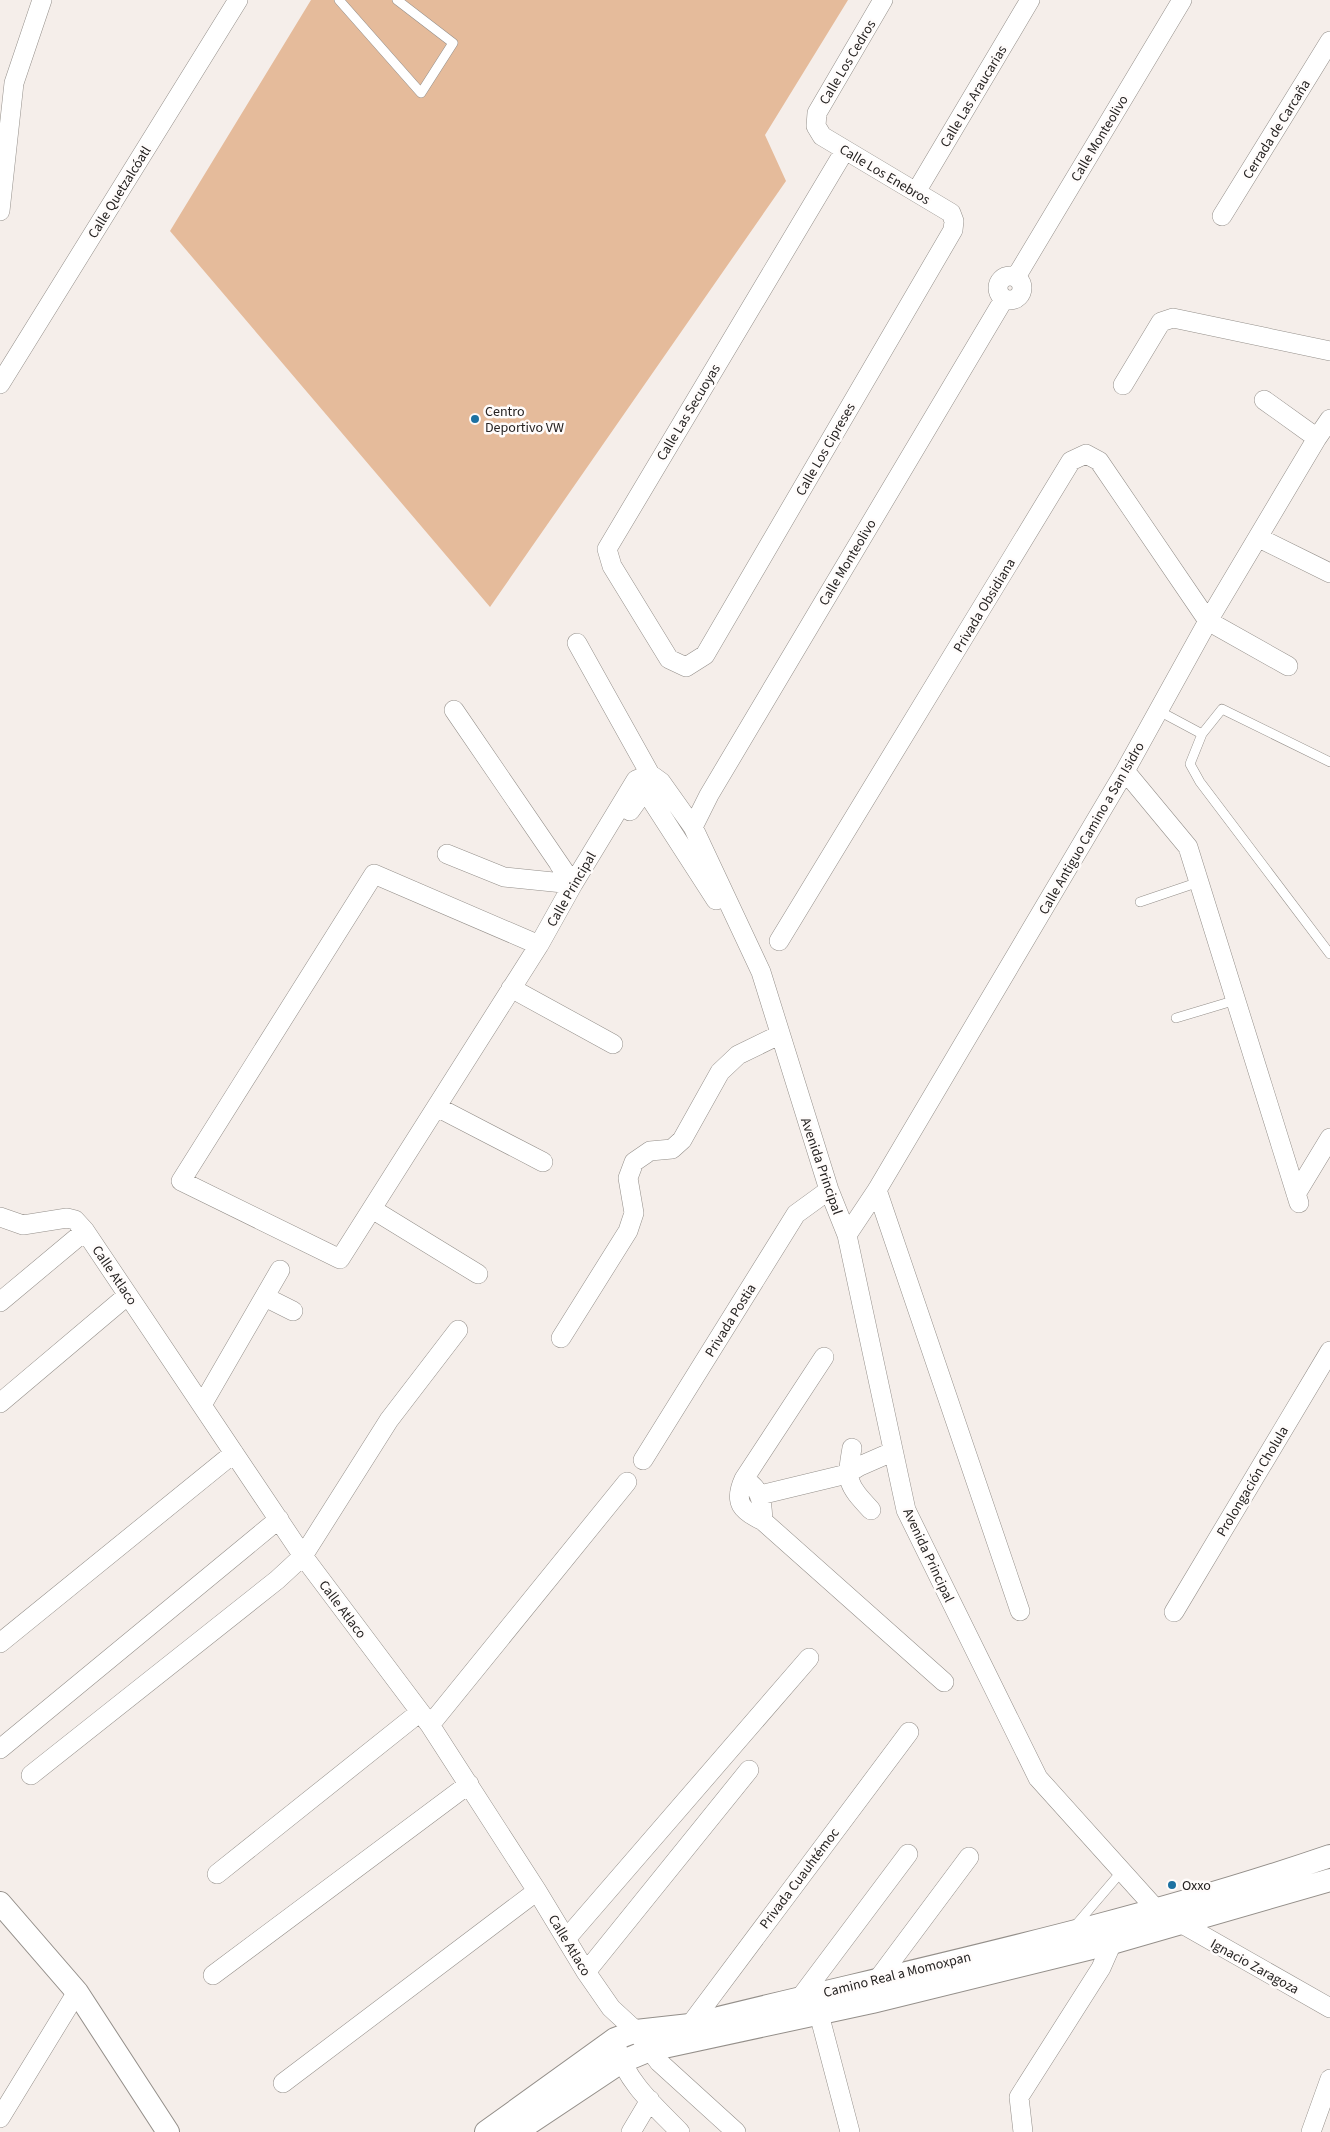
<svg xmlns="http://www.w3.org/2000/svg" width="1330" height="2132" viewBox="0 0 1330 2132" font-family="'Source Sans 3',sans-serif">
<rect width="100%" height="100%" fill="#f5eeea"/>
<path fill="#e5bb9b" d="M311,0H848L765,135L786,181L490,607L170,231Z"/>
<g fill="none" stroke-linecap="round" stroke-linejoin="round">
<g stroke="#948f8a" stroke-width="10">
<path id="service" d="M339,0L421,93L453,43L397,0
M1159,711L1202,734
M1330,762L1222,709L1202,734L1190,764L1200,782L1330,954
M1140,902L1199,882
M1176,1018L1236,1000
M1075,1926L1122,1871"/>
</g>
<g stroke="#948f8a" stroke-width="20">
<path id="minor" d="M845,150L607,549L612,566L669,659L686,667L705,655L953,230L954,221L951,213L822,136L816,126L817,113L883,0
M916,192L1030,0
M0,211L14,83L42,0
M1222,216L1330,41
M998 288a12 12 0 1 1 24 0a12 12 0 1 1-24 0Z
M1016,277L1182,0
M0,384L238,0
M1123,385L1161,322L1173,318L1330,351
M1264,400L1317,438
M1259,538L1330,573
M577,643L650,774L661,782L693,827L761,972L829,1190L847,1235L906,1510L1038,1778L1156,1909L1330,2008
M454,710L573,884L559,864
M1125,771L1188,847L1299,1203
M630,811L645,790L716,900
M693,827L709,795L1004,299
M447,854L504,877L573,884
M779,941L1071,461L1086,454L1099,461L1208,621L1288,666
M539,945L374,874L181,1181L340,1259L539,945L573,884L636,780L650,774
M511,988L613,1044
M437,1107L543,1162
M877,1190L1020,1611
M1296,1194L1330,1138
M372,1209L478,1274
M0,1217L23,1225L67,1218L75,1220L85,1231L303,1556L430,1725L537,1891L586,1972L611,2008L636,2031L659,2062L736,2132
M847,1235L877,1190L1125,771L1208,621L1317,438L1330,419
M265,1297L293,1311
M0,1302L85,1231
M561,1338L628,1231L634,1213L628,1178L634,1162L650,1151L672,1149L682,1140L720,1072L738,1055L779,1035
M0,1403L128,1295
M202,1405L280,1270
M852,1448C846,1482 847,1484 871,1510
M643,1460L796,1214L829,1190
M744,1479L824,1357
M744,1479C762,1490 762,1501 763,1521C742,1511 733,1503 744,1479Z
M760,1495L847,1474L860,1466L892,1452
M763,1521L944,1682
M1174,1612L1330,1351
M0,1643L234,1453
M430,1725L627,1482
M0,1749L279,1519
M31,1775L277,1580L303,1556L389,1420L458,1330
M217,1874L420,1712
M566,1939L809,1658
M586,1972L749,1770
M213,1975L469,1784
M878,1979L969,1857
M800,1998L908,1854
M819,2014L850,2132
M690,2025L909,1732
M617,2048C627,2083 656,2107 680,2132
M283,2083L537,1891
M0,2118L77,1992
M631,2132L650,2100
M1023,2132L1019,2097L1101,1968L1112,1943
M1311,2132L1330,2079"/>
</g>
<g stroke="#948f8a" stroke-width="24">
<path id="tertiary" d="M0,1903L77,1992L168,2132
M486,2132L615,2039L636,2031L690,2025C903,1972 1123,1927 1330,1856
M516,2132L621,2062L650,2050L872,2002L1112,1943L1330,1880"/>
</g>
<use href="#service" stroke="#fff" stroke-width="9"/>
<use href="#minor" stroke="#fff" stroke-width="19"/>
<use href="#tertiary" stroke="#fff" stroke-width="22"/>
</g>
<g fill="#1d71a1" stroke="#fffcfb" stroke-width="2">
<circle cx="475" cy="419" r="5"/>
<circle cx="1172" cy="1885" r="5"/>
</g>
<g text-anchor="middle" stroke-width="5" stroke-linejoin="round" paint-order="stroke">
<g font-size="14" fill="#262322" stroke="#fffcfb">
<text transform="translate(847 62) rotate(-59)" y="5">Calle Los Cedros</text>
<text transform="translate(973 96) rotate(-59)" y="5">Calle Las Araucarias</text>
<text transform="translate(1276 129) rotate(-58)" y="5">Cerrada de Carcaña</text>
<text transform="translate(1099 138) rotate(-59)" y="5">Calle Monteolivo</text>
<text transform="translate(885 174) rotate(31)" y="5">Calle Los Enebros</text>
<text transform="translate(119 192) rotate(-58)" y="5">Calle Quetzalcóatl</text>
<text transform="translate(688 412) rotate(-59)" y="5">Calle Las Secuoyas</text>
<text transform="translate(825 449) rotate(-60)" y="5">Calle Los Cipreses</text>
<text transform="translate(847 562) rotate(-59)" y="5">Calle Monteolivo</text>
<text transform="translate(984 605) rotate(-59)" y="5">Privada Obsidiana</text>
<text transform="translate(1091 828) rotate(-60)" y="5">Calle Antiguo Camino a San Isidro</text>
<text transform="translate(571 889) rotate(-60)" y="5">Calle Principal</text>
<text transform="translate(822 1166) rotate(71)" y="5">Avenida Principal</text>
<text transform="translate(115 1275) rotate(56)" y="5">Calle Atlaco</text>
<text transform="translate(730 1320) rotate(-58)" y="5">Privada Postia</text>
<text transform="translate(1252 1481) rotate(-59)" y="5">Prolongación Cholula</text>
<text transform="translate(929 1555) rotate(65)" y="5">Avenida Principal</text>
<text transform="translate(343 1609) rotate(53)" y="5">Calle Atlaco</text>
<text transform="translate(799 1878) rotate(-53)" y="5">Privada Cuauhtémoc</text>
<text transform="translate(570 1945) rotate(59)" y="5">Calle Atlaco</text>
<text transform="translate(1255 1966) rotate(29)" y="5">Ignacio Zaragoza</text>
<text transform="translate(897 1974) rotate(-14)" y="5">Camino Real a Momoxpan</text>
</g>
<g font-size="14" fill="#262322" stroke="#fffcfb" text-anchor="start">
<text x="485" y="416">Centro<tspan x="485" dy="16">Deportivo VW</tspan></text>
<text x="1182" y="1890">Oxxo</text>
</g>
</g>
</svg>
